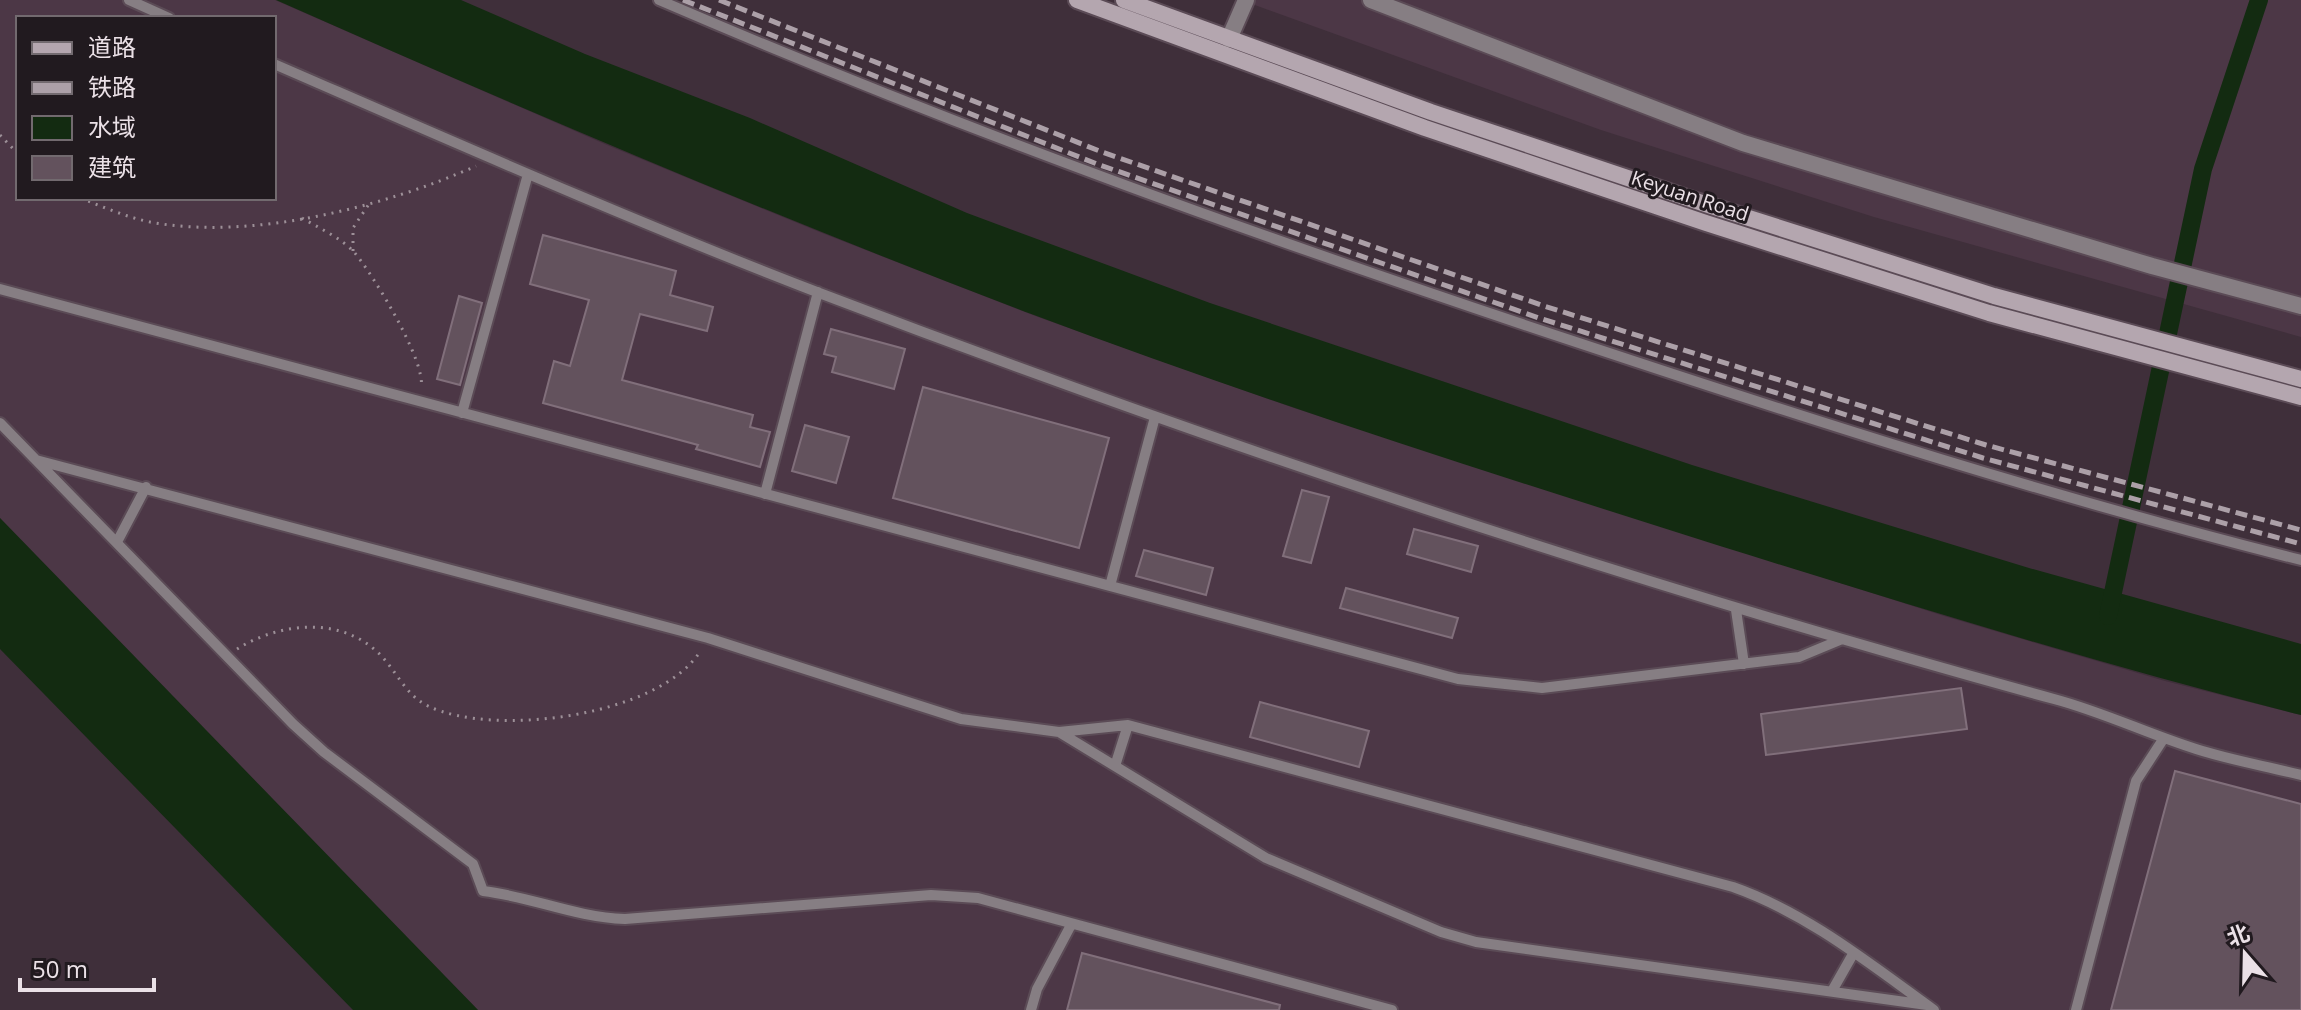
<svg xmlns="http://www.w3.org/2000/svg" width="2301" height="1010" viewBox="0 0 2301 1010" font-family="'Open Sans','Noto Sans SC',sans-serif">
<rect width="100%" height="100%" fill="#3f2f3a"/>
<path fill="#4c3746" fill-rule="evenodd" d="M0,0H275L607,145L822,233L1038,317L1294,408L1944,616L2165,681L2301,715V1010H478L0,518ZM18,18H274V198H18Z
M1241,0H2301V337L1874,217L1601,130Z"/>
<path fill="#132b11" d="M276,0H461L585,54L750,118L967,213L1210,303L1692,465L2029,568L2301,644V715C2105,666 1913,606 1720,546C1490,473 1260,400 1034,315C778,218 526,111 276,0Z
M0,518L478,1010H353L0,649Z"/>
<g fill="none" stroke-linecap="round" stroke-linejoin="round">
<path stroke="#132b11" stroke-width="18" d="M2108,616L2203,169L2259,0"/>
</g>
<path fill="#63525d" stroke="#816f7b" stroke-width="2" d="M543,235L676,271L670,295L713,307L707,331L640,314L622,380L753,415L750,427L770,432L760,467L696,449L698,445L543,403L554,361L570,366L589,300L530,284Z
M459,296L482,303L460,385L437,379Z
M831,329L905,349L894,389L832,372L836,357L824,354Z
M923,387L1109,438L1079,548L893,498Z
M805,425L849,437L836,483L792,471Z
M1302,490L1329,497L1311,563L1283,556Z
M1414,529L1478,546L1471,572L1407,554Z
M1144,550L1213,568L1206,595L1136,576Z
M1346,588L1458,618L1452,638L1340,608Z
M1961,688L1967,729L1766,755L1761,714Z
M1260,702L1369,731L1359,767L1250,737Z
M2175,771L2301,804V1010H2111Z
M1082,953L1280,1005L1279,1010H1067Z"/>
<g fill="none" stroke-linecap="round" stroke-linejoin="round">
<g stroke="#5b4b56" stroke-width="14">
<path id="lane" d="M129,0L169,18
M659,0C961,130 1271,241 1582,344C1820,423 2058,499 2301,560
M274,64C456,143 637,223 822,294C1226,448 1636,585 2054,699C2103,712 2148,734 2196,749C2230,760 2266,766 2301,775
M0,289L1458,679L1542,688L1799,657L1840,640
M462,413L528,174
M0,423L293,724L324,752L473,864L483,891C533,897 574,917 625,919L931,895L978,898L1392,1010
M36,460L708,638L961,719L1059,732L1266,858L1441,932L1476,942L1927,1005
M765,494L818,292
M117,542L146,487
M1110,586L1155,417
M1736,610L1744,664
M1059,732L1128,725L1733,887C1807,913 1870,964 1934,1010
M1115,766L1128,725
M1832,991L1853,954
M1031,1010L1037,989L1071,925
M2076,1010L2136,781L2164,738"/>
</g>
<g stroke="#5b4b56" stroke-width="20">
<path id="street" d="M1371,0L1743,143L2152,266L2301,306
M1229,39L1246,0"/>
</g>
<g stroke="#5b4b56" stroke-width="20">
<path id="secondary" d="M1077,0L1425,128L1706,223L1989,313L2301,397
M1124,0L1431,112L1711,206L1994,296L2301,379"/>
</g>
<path stroke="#9d9098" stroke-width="3" stroke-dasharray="2 6" stroke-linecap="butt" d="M0,135L18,154
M81,198C103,207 126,217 150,222C250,241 384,207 476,166
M302,218C319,228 341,238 354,252C372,273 427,362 421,388
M353,251V228L369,204
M237,649C277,624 335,616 374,649C395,666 403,694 428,706C494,738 661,716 701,650"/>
<use href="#lane" stroke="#867e83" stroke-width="10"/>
<use href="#street" stroke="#867e83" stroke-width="16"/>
<use href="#secondary" stroke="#b4a6af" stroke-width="16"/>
<path stroke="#aca0a8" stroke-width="5" stroke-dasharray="12 6" stroke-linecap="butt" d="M683,0L1097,164L1539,318L1983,458L2301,544
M719,0L1102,152L1544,306L1986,445L2301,530"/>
</g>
<g text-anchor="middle" stroke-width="6" stroke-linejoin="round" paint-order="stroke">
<g font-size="20" fill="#ebe1e7" stroke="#211a1f">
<text transform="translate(1690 196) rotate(18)" y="7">Keyuan Road</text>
</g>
</g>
<rect x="16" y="16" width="260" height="184" fill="#211a1f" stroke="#726a6f" stroke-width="2"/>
<rect x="32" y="42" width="40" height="12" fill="#b4a6af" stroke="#726a6f" stroke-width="2"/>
<text x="88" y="56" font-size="24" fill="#ebe1e7">道路</text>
<rect x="32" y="82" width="40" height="12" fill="#aca0a8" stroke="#726a6f" stroke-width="2"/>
<text x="88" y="96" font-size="24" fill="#ebe1e7">铁路</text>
<rect x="32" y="116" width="40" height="24" fill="#132b11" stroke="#726a6f" stroke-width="2"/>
<text x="88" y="136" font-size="24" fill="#ebe1e7">水域</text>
<rect x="32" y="156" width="40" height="24" fill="#63525d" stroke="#726a6f" stroke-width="2"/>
<text x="88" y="176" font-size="24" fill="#ebe1e7">建筑</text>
<g transform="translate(2245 954) rotate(340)" stroke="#211a1f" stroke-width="6" paint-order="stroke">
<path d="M0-6L14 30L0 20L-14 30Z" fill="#ebe1e7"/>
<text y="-12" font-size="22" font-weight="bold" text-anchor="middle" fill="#ebe1e7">北</text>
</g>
<path d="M20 978v12h134v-12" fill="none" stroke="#ebe1e7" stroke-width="4"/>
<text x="32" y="978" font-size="24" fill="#ebe1e7" stroke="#211a1f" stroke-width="6" paint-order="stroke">50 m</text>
</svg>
